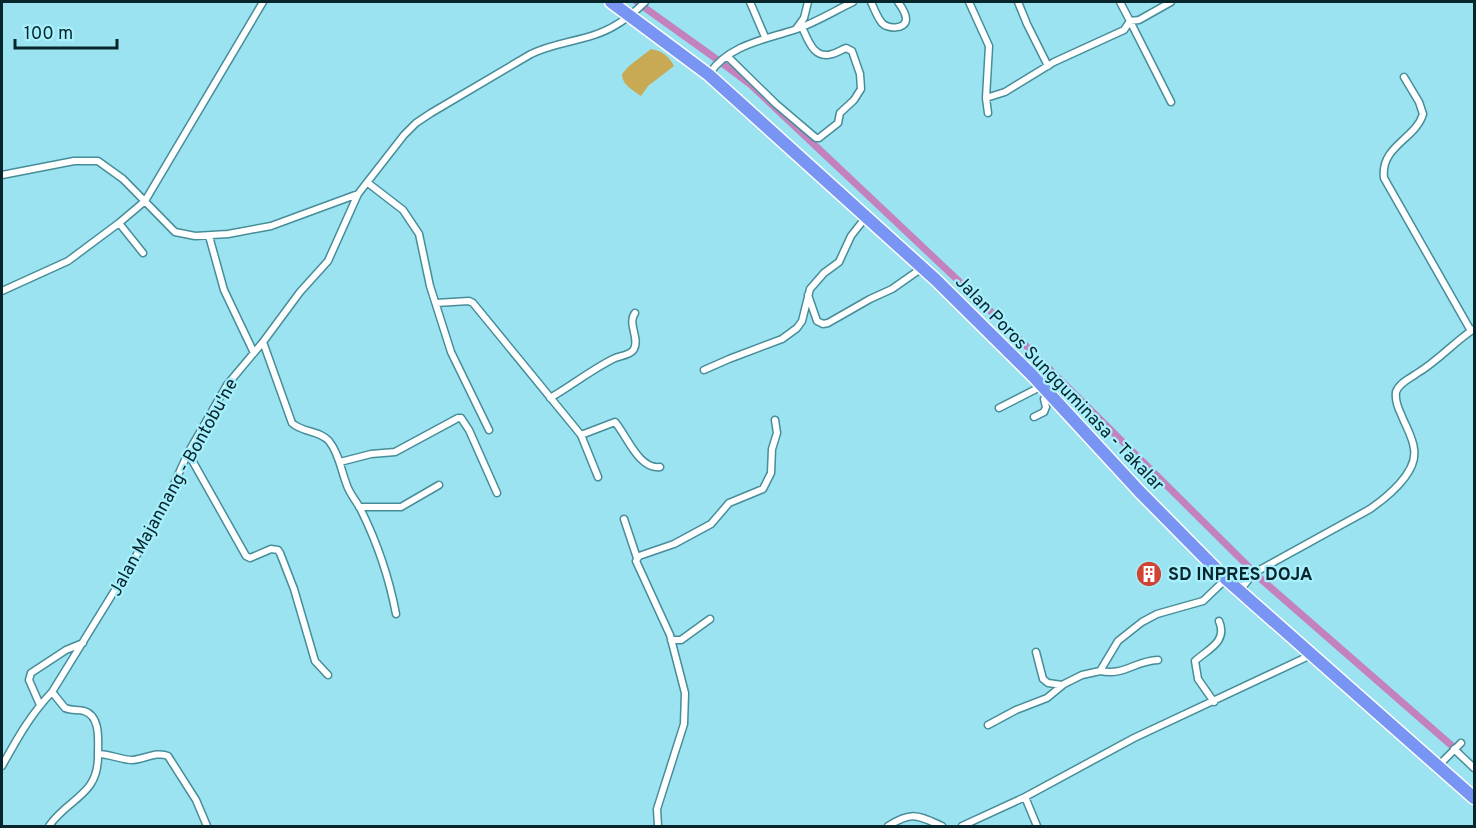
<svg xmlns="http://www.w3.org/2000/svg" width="1476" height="828" viewBox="0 0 1476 828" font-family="Overpass,sans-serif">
<rect width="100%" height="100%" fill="#9be3f0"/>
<path fill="#c8aa55" d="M651,49C662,51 669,56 674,66L648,86L641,96C633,90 622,85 622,74L629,66Z"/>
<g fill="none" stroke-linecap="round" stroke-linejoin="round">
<path stroke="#c382bd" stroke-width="7" d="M637,2C675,30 714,56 751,85L1000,320L1262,580L1459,752"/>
<g stroke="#468d99" stroke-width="9">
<path id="street" d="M750,2L765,37
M871,2C874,8 877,17 882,23C887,29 906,30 906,19C906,14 901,6 898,2
M969,2L989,46L986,98L1005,92L1054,62L1124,30L1130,21L1120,2
M1018,2L1027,24L1048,66
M1171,2L1139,20L1130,21L1171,102
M796,29L804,18L808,2
M727,56L776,104L816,138H819L838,123L840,113L854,100L861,89L860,74L852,51L846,48C841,50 837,53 832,54C814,60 808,40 802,27
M709,74C729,45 763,40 794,30C815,23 834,11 853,2
M1404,77L1419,102L1423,114C1416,139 1380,146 1384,178L1471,331
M986,98L988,113
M2,175L74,161H98L123,179L175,232L195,236L228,234L271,226L358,194
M368,183L403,210L419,234L430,286L451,352L489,430
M119,223L143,253
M209,236L224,290L254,353
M2,291L68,261L119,223L145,201L263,2
M808,295L817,321L823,324L828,323L870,299L892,289L922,268
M436,303L469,301L473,303L581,435L615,422C627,436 639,470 660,467
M263,342L292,423C303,433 319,430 329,441C340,455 341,472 348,488C351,495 356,501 360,508C377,542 389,577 396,614
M704,370L729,359L782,339L797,328L802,321L810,289L824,273L839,262L851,236L866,217
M550,398C571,386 591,370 613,359C619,356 631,355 634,349C640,338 627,324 635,313
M999,408L1042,386
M1034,417L1044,412L1046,407L1044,399L1049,394
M581,435L598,477
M188,453L246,556L250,558L271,549L278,550L280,553L294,589L315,661L328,675
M340,462L371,454L395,452L458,418H461L469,430L497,493
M359,507H401L439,485
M624,519L637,558
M1240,590L1254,573L1370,509C1387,497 1418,472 1414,449C1413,437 1405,425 1401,414C1398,408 1395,400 1396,392C1399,383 1409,379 1416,374C1438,361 1454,342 1474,329
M671,640H681L710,619
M1036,652L1043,679L1048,683L1062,685
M1100,671C1125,676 1134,661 1158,660
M52,692L65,708C72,711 78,709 84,711C101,716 98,741 98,754C110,754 121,760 133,760C145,759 157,751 168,756L196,800L207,826
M1214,702L1198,679L1195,661C1208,649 1228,642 1219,621
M40,705L29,680L31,673L66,650L83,643
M988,725L1016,710L1047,698L1064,684L1082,675L1100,671L1118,641L1142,622L1157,614L1203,601L1226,579
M1454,749L1474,768
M2,766C17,739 30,715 52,692L136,556L170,493L188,453L227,385L263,342L300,292L328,261L358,194L404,135L416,123L431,113L531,54C551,44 573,42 594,35C613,29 632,15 645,2
M1438,766L1461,743
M1025,797L1037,826
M49,826C69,797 99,796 98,754
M658,826L657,809L684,724L685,693L670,635L636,561L639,556L674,544L711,524L729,503L763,489L771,473L772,449L777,433L775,420
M888,826C912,811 917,815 942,826
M962,826L1025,797L1134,738L1311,655"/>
</g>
<g stroke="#fff" stroke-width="15">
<path id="highway" d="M611,2L709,75L936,280L1033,376L1139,491L1226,579L1474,798"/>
</g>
<use href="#street" stroke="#fff" stroke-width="6"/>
<use href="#highway" stroke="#7995f4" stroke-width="12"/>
</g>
<defs>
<g id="building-disc" transform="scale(1.35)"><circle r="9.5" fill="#d14434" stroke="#a8f0fd"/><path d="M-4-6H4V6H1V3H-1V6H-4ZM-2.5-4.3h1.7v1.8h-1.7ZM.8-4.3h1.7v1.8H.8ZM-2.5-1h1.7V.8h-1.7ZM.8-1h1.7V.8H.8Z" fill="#fff"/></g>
</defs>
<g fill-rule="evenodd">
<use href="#building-disc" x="1149" y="574"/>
</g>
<g text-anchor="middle" stroke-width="4.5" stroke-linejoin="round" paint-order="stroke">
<g font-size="18" fill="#07262b" stroke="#a8f0fd">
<text transform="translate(1060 383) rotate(46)" y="6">Jalan Poros Sungguminasa - Takalar</text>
<text transform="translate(173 487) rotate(-61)" y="6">Jalan Majannang - Bontobu'ne</text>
</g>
<g font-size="18" font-weight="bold" fill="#07262b" stroke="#a8f0fd" text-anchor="start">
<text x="1168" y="580">SD INPRES DOJA</text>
</g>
</g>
<rect width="1476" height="828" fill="none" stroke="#07262b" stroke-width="6"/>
<path d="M15 39v9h102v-9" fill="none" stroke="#07262b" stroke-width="3"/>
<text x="24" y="39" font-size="18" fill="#07262b" stroke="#a8f0fd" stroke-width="4.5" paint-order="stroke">100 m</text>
</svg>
